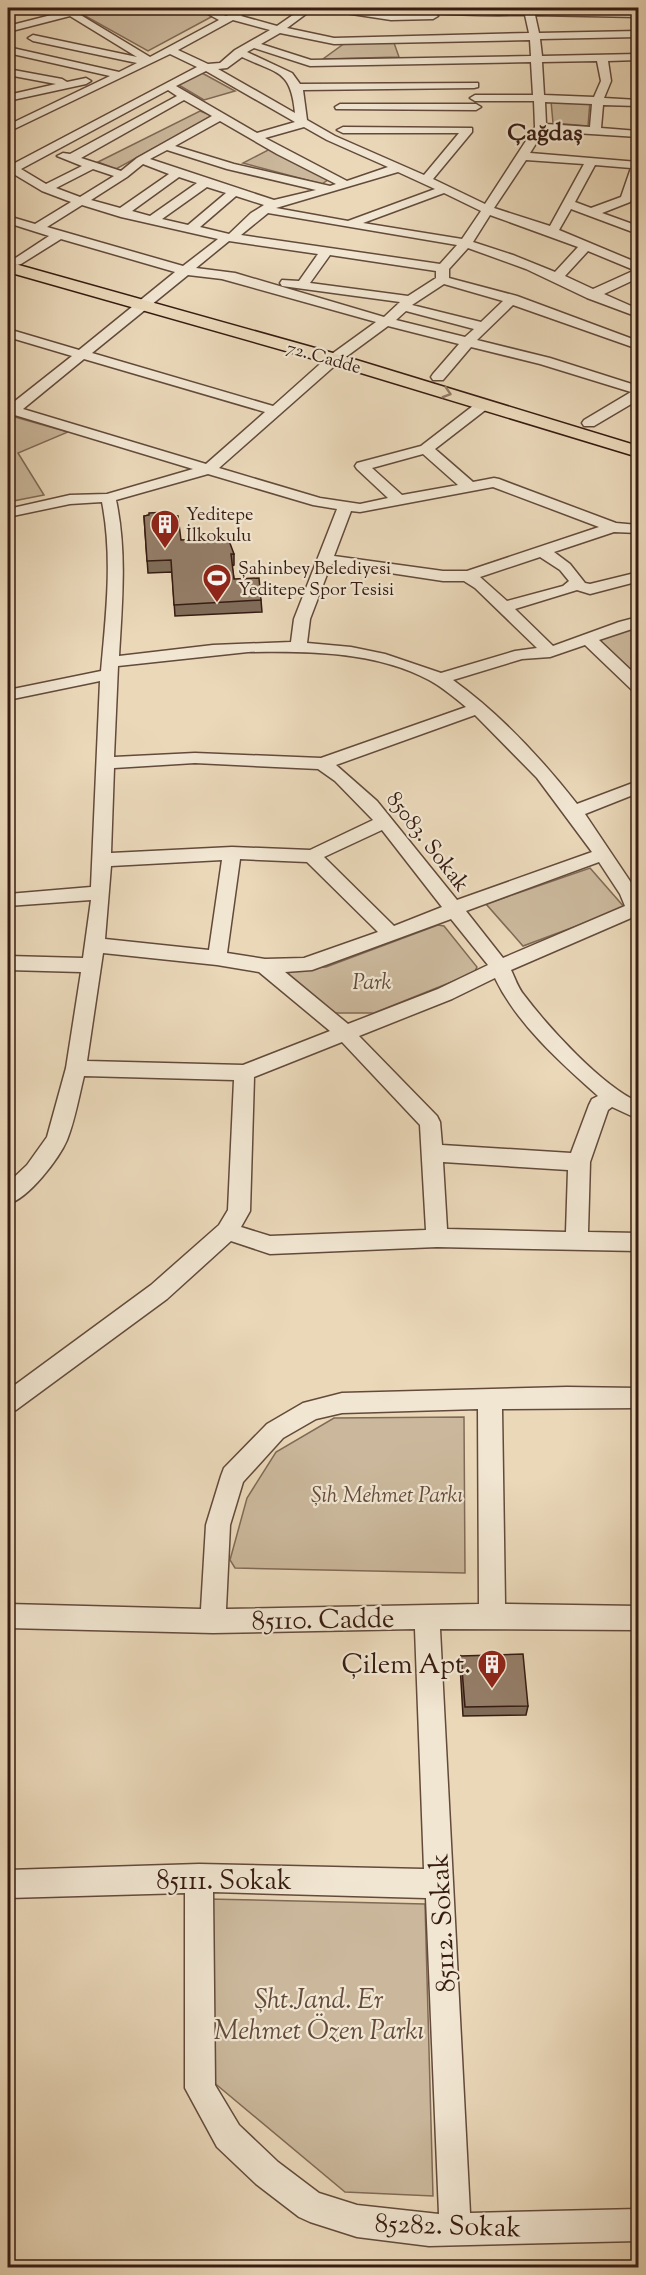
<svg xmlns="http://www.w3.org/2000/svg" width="646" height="2275" viewBox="0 0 646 2275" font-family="'Sorts Mill Goudy',serif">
<rect width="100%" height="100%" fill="#ead8b9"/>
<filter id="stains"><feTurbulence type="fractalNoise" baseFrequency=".00333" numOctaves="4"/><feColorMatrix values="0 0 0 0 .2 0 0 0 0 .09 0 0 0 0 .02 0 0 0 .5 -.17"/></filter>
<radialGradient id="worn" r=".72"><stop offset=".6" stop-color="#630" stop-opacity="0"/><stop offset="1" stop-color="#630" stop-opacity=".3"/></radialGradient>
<path fill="#cbb89c" stroke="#806a56" stroke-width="1.5" d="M71,8H196L213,16L148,51Z
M393,40L399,57L323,59L345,43Z
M202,73L235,91L204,100L177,84Z
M551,101H590L588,126L553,123Z
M200,111L213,116L116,169L98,162Z
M270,149L329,179L322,184L243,163Z
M8,415L68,432L18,453L44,495L8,502Z
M638,622V676L597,638L598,634Z
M590,868L625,908L523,946L486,904Z
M438,925L444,926L477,967L474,973L374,1013H332L287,974L295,969L326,967Z
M464,1417L465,1573L235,1568L230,1560L247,1498L276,1452L334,1418Z
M207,1899L425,1904L433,2196L345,2192L212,2081Z"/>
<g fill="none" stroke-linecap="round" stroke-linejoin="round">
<g stroke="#634a3b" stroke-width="3">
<path id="minor" d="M58,8H69L150,57L219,20L197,8H209L226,16L243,8L248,11L241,16L277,26L303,8H314L287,28L334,38L529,33L525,15C506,15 420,17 411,8H533V9L638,11V17L535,15L539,33L638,31V37L540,39L542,56L638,54V60L608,61L611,81L604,98L638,100V106L603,105L601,128L638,131V137L544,131L530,153L638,162V180L630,202L602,213L638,226V234L571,209L559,230L638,263V278L604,294L638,309V317L587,298L526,269L468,248L449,269V278L517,296L638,341V349L513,305L477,340L550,358L638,386V400L594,426H584L582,423L584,420L631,392L540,364L471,347L443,380H433L431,377L433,374L459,344L388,326L339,362L219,468L320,498L360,504L388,498L357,469L355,466L357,463L421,446L478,402H488L490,405L488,408L435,449L473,482L494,478L499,479L616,523L638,525V533L614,532L554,552L570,564L585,583L590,584L635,573L638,574V585L632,583L590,594L577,590L515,609L553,646L619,622L638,617V627L599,640L638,677V691L632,690L585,645L550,657L522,659L453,680C500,714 541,758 577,804L638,781V793L585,814L638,893V915L511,970C515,978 518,988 524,995C549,1028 601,1085 638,1102V1119L612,1107L608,1110L590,1162L588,1232L638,1233V1251L437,1247L270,1254L231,1241L167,1299L16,1410L8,1413V1390L151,1285L219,1225L228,1210L234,1080L84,1076C79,1096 75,1120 67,1140C59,1159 28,1199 8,1204V1183L27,1165L47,1137L66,1068L81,972L8,970V956L83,958L91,900L8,906V894L91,887L100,681L8,700V690L101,671C106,615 113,557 102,502L70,504L8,517V509L70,495L107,494L193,469L8,413V405H10L72,356L8,337V329L79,350L175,272L61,239L21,264L17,265L11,261L49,236L8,223V216L35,224L71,202L42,191L12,173L8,174V163L13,164L197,67L170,54L8,132V125L110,76L8,53V47L119,72L137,63L33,41L28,38L33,35L137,57L70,16L8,32V26L63,12ZM233,20L270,30L235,50L220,63L208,64L178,50ZM280,33L334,44L530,40L531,56L311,60L261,44ZM254,48L310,66L531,62L533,95H475L470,98L475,101H534L535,127L485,204L433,179L472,132V128L343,127L337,130L343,133H459L424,175L335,136L307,120L303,90L474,88L478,87V83L300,84L292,73L247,52ZM242,57C278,74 291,70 295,113L218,69L227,68ZM597,61L601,81L594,97L544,95L542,62ZM206,71L295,122L257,133L176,86ZM168,90L177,96L70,154L63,153L57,156L82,166L46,184L21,169ZM184,100L212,116L137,158L121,171L81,158ZM545,102L592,104L590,127L546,124ZM220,121L277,154L336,184L330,186L234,164L175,146ZM304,127L327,140L388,167L347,181L265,138ZM167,150L227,169L316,190L274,200L150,159ZM526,160L584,164L550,226L494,208ZM143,164L169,174L120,208L91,200L127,177ZM595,165L631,168L621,197L591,208L575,202ZM93,169L114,176L80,197L56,188ZM398,172L435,189L348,221L276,208ZM179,177L197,183L150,216L132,211ZM207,187L226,193L188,225L162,219ZM444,193L481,211L462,239L363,223ZM236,196L264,205L251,213L229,234L200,227ZM82,205L121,217L218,239L183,266L47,227ZM268,213L457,245L440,264L241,235ZM490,215L578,247L555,272L513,255L473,242ZM229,241L318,254L299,281L282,280L280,283L282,286L400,302L384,317L235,273L196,268ZM588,251L634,270H635L593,289L565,276ZM330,255L436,271V278L408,296L310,283ZM188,275L222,279L376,322L329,356L273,406L92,353ZM444,284L503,301L481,322L412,305ZM406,311L474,329L465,337L396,320ZM84,359L265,412L206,464L23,409ZM423,454L458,485L402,495L372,468ZM208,474L313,505L337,509L294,619L291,642L213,645L119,656C122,604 127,551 116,500ZM493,487L599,527L467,571H443L334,556L351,511L360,512ZM540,557L560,570L569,581L563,586L507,601L480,577ZM331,564L443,581H464L475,588L537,648L515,651L441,673L385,654L351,647L307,643L310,619ZM248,652C307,651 375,651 429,680C442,687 454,697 466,707L321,758L195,753L114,757L118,666ZM475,715L537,778L592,852L457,900L377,801L336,765ZM195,763L318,769L335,781L373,820L310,850L232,847L111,853L114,768ZM382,830L442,907L394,926L324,857ZM240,859L307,862L378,932L304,958L265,959L227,953ZM222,860L209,950L105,939L111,866ZM599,862L620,894L625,906L503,958L466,911ZM451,919L488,965L438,989L348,1024L285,972L312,970ZM103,953L217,965L259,972L330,1031L243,1065L87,1061ZM495,978C517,1024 560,1062 598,1096L592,1099L589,1105L571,1153L442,1145L440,1122L437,1116L359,1036L452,999ZM342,1042L420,1125L426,1230L270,1236L241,1227L250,1211L254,1077ZM443,1162L568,1170L566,1232L447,1229Z
M327,8H348L391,14L433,13L438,16L433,19L391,20L332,11Z
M8,69L62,79L67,82L86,78L91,81L86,84L8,101V95L56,84L8,75Z
M340,104H476L481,107L476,110L336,109L335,107Z
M567,1387L638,1388V1408L502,1409L505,1604L638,1606V1630L440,1629L470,2213L638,2209V2241L429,2246L357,2237L310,2222L299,2217L256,2184L217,2147L185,2088V1893L8,1898V1870L199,1864L424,1869L415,1629L213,1633L8,1628V1604L201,1609L206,1525L221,1476L224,1468L267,1424L303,1403L342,1393ZM478,1409L479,1604L226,1609L230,1525L243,1482L283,1438L316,1419L342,1413ZM213,1892L426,1898L439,2214L357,2205L319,2193L278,2162L239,2125L215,2085Z"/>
</g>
<g stroke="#361b11" stroke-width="3">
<path id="major" d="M8,262L340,355L638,446V457L328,363L8,272Z"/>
</g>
<use href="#minor" fill="#f1e6d2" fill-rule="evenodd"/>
<use href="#major" fill="#ead8b9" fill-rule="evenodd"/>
</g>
<path fill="#7f6c59" stroke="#361b11" stroke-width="1.5" d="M149,515H168L181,540L234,554V565L232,566L234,579L261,600L262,612L175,616L172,572L148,573L144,516Z
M461,1656L528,1706L526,1715L463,1716L460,1665Z"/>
<path fill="#947d68" stroke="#361b11" stroke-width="1.5" d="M168,512L167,515L178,516L181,540L228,538L234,554H231L234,579L259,578L261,600L174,605L171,560L147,561L144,516L149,515V513Z
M523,1654L528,1706L465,1707L461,1656Z"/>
<defs><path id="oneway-chevron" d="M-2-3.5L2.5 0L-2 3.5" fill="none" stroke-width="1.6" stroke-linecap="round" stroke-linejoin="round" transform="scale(1.5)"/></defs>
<use stroke="#907a65" href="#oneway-chevron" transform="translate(447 393) rotate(17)"/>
<defs>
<g id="building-pin" transform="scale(1.5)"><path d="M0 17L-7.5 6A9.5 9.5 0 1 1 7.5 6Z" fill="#8f2418" stroke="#f1e6d2"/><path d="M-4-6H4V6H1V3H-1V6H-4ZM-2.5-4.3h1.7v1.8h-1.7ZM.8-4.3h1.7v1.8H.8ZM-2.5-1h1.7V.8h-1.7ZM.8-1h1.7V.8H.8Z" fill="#fff"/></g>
<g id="stadium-pin" transform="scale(1.5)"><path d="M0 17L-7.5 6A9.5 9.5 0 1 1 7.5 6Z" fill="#8f2418" stroke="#f1e6d2"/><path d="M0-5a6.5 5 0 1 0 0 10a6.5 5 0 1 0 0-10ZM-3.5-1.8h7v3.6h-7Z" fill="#fff"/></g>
</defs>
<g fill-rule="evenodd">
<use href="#building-pin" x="165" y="524"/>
<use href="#stadium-pin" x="217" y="578"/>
<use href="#building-pin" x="492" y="1664"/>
</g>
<g text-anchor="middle" stroke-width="4.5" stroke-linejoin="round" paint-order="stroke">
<g font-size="18" fill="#361b11" stroke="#f1e6d2">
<text transform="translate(324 357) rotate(16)" y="6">72. Cadde</text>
</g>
<g font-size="18" fill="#361b11" stroke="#f1e6d2" text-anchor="start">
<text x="186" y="520">Yeditepe<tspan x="186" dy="21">İlkokulu</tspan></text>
<text x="238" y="574">Şahinbey Belediyesi<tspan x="238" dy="21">Yeditepe Spor Tesisi</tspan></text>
</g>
<g font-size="22" fill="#361b11" stroke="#f1e6d2">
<text transform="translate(429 841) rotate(52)" y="8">85083. Sokak</text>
</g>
<g font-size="22" font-style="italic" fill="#634a3b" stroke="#f1e6d2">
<text x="372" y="989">Park</text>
<text x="387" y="1502">Şıh Mehmet Parkı</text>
</g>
<g font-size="24" font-weight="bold" fill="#361b11" stroke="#f1e6d2">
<text x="545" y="140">Çağdaş</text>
</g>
<g font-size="27" fill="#361b11" stroke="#f1e6d2">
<text transform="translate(323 1619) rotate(-1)" y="9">85110. Cadde</text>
<text x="224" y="1889">85111. Sokak</text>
<text transform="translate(442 1923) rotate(-93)" y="9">85112. Sokak</text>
<text transform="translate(448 2225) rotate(2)" y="9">85282. Sokak</text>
</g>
<g font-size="27" fill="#361b11" stroke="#f1e6d2" text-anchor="end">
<text x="471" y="1673">Çilem Apt.</text>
</g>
<g font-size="27" font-style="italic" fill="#634a3b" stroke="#f1e6d2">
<text x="319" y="2008">Şht.Jand. Er<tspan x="319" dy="31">Mehmet Özen Parkı</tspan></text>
</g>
</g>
<rect width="646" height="2275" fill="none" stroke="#ead8b9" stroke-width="30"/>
<rect x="9" y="9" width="628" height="2257" fill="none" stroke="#361b11" stroke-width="3"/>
<rect x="15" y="15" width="616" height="2245" fill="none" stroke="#361b11" stroke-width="1.5"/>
<rect width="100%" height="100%" filter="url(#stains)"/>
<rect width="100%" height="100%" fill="url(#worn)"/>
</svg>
